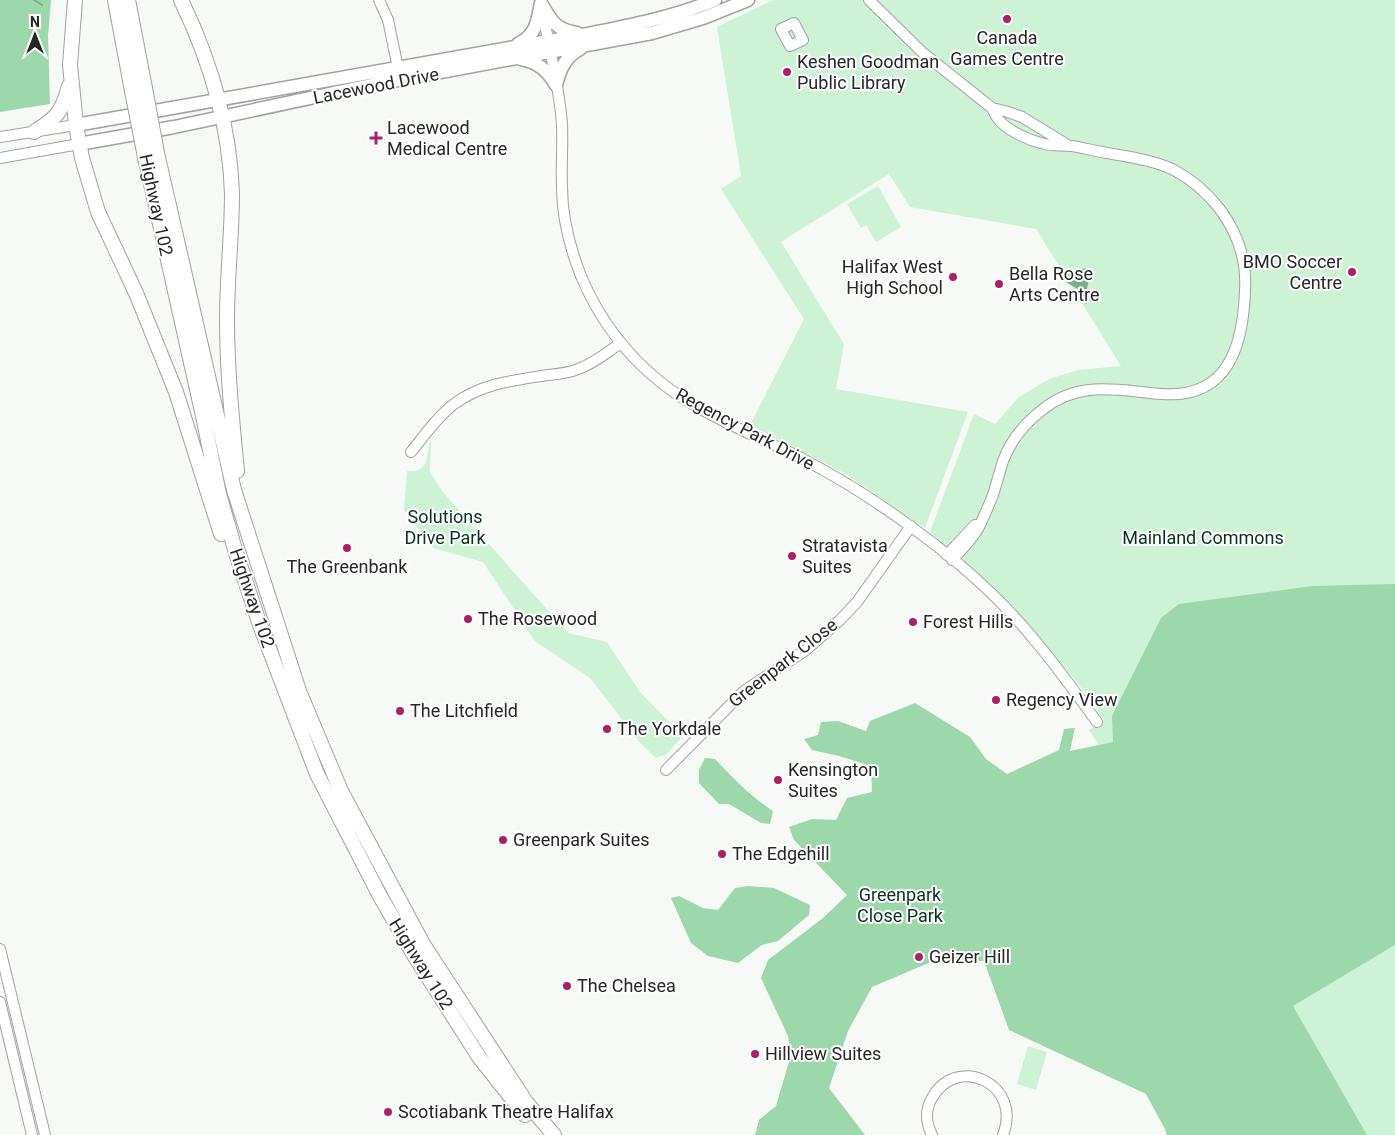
<svg xmlns="http://www.w3.org/2000/svg" width="1395" height="1135" viewBox="0 0 1395 1135" font-family="Roboto,sans-serif">
<rect width="100%" height="100%" fill="#f6f9f6"/>
<path fill="#cdf2d6" d="M773,0H1395V808L1201,904L1089,730L1104,720L1088,696L1017,611L930,532L974,414L995,424L1019,397L1049,379L1078,370L1121,366L1036,229L910,207L889,174L781,242L844,344L836,389L968,412L925,528L844,473L750,425L804,319L721,189L741,176L717,27Z
M878,186L901,227L876,242L866,225L861,228L847,204Z
M431,440L430,472L442,491L568,633L607,642L640,692L683,736L667,754L656,758L642,745L590,678L535,641L483,562L433,548L404,510L407,471C433,473 424,453 431,440Z
M1395,945V1135H1367L1292,1006Z
M1028,1046L1047,1052L1036,1090L1017,1084Z"/>
<path fill="#9dd7ac" d="M0,0H51L48,35L50,104L0,112Z
M1395,584V945L1293,1006L1367,1135H1167L1165,1129L1146,1094L1009,1030L984,961L931,962L872,987L848,1031L829,1088L865,1135H755L759,1120L776,1106L791,1055L788,1036L761,978L768,960L823,918L847,895L794,840L789,827L812,819L836,820L847,798L872,792L871,766L839,756L812,750L804,739L818,735L821,722L838,721L866,731L870,721L915,703L970,737L986,759L1007,774L1059,750L1064,729L1075,728L1070,751L1113,742L1112,716L1161,618L1179,604L1313,586Z
M705,758L715,759C733,778 751,797 773,811L770,824L761,823L729,804H719L699,783V770Z
M748,886L774,888L810,905L809,915L778,941L762,945L738,963L708,956L691,943L671,898L679,896L703,908L718,910L735,888Z"/>
<path fill="#78b088" d="M1087,268L1090,275L1086,293L1091,297V302L1087,298V304L1082,301L1083,292C1076,287 1067,285 1063,278L1065,272Z"/>
<g fill="none" stroke-linecap="round" stroke-linejoin="round">
<path stroke="#78b088" stroke-width="2" d="M34,0L42,5"/>
<g stroke="#9fa29f" stroke-width="12">
<path id="minor" d="M379,0L388,20L399,73
M869,0L923,53L992,108C994,112 996,116 998,119C1008,131 1028,140 1044,144C1053,146 1062,145 1072,146C1084,148 1095,151 1107,153C1129,157 1153,160 1174,170C1191,179 1207,193 1219,208C1238,233 1247,261 1245,291C1243,346 1228,399 1162,394C1118,391 1080,379 1042,410C1025,423 1011,440 1003,461C1000,471 997,481 994,492C990,503 985,514 980,525C974,538 962,549 952,560
M542,9C549,47 559,85 562,124C563,145 561,166 562,187C562,218 570,248 581,276C605,333 646,378 699,408C732,427 769,442 803,459C841,479 876,501 910,526C953,557 999,597 1032,637C1055,664 1076,693 1097,722
M794,23L803,40L790,46L781,29Z
M992,108L1005,111L1022,117L1066,144
M0,137L76,125
M0,158L79,144
M411,452C424,436 437,417 454,404C482,383 516,380 548,375C558,374 569,373 578,369C594,364 607,352 621,343
M947,555L975,525
M666,770L744,691L806,650L840,620L857,602L911,526
M0,949L45,1135
M0,1002L32,1135
M932,1135C926,1123 925,1110 932,1098C957,1053 1023,1084 1003,1135"/>
</g>
<g stroke="#9fa29f" stroke-width="15">
<path id="major" d="M541,3C551,21 556,30 577,33
M518,44C537,34 537,22 541,3
M521,59C538,62 547,70 556,85
M556,85C560,69 565,57 580,49
M76,125L588,34C631,25 674,17 715,0
M79,144L174,127L376,84L652,33L703,18L748,0"/>
</g>
<g stroke="#9fa29f" stroke-width="16">
<path id="highway" d="M75,0L70,65L76,125L82,158L98,212L136,293L176,392L221,534
M115,0L132,91
M128,0L145,88
M181,0C210,60 230,126 232,194C232,235 227,277 227,319C227,370 232,420 237,471
M34,132C57,118 62,112 69,86
M157,153L234,490L299,691L341,791L423,944L526,1102L554,1135
M145,157L203,416L219,494L236,553L260,625L317,774L380,896L414,955L479,1057L525,1115"/>
</g>
<use href="#minor" stroke="#fff" stroke-width="10"/>
<use href="#major" stroke="#fff" stroke-width="12"/>
<use href="#highway" stroke="#fff" stroke-width="14"/>
<g stroke="#9fa29f" stroke-width="16" stroke-linecap="butt">
<path id="highway-bridge" d="M145,88L157,153
M132,91L145,157"/>
</g>
<use href="#highway-bridge" stroke="#fff" stroke-width="14"/>
</g>
<g fill="#a72068" stroke="#fff" stroke-width="2">
<circle cx="1007" cy="19" r="5"/>
<circle cx="787" cy="72" r="5"/>
<path d="M373.5 130.5h5v5h5v5h-5v5h-5v-5h-5v-5h5z"/>
<circle cx="1352" cy="272" r="5"/>
<circle cx="953" cy="277" r="5"/>
<circle cx="999" cy="284" r="5"/>
<circle cx="347" cy="548" r="5"/>
<circle cx="792" cy="556" r="5"/>
<circle cx="468" cy="619" r="5"/>
<circle cx="913" cy="622" r="5"/>
<circle cx="996" cy="700" r="5"/>
<circle cx="400" cy="711" r="5"/>
<circle cx="607" cy="729" r="5"/>
<circle cx="778" cy="780" r="5"/>
<circle cx="503" cy="840" r="5"/>
<circle cx="722" cy="854" r="5"/>
<circle cx="919" cy="957" r="5"/>
<circle cx="567" cy="986" r="5"/>
<circle cx="755" cy="1054" r="5"/>
<circle cx="388" cy="1112" r="5"/>
</g>
<g text-anchor="middle" stroke-width="4" stroke-linejoin="round" paint-order="stroke">
<g font-size="18" fill="#252625" stroke="#fff" text-anchor="start">
<text x="1007" y="44" text-anchor="middle">Canada<tspan x="1007" dy="21">Games Centre</tspan></text>
<text x="797" y="68">Keshen Goodman<tspan x="797" dy="21">Public Library</tspan></text>
<text x="387" y="134">Lacewood<tspan x="387" dy="21">Medical Centre</tspan></text>
<text x="1342" y="268" text-anchor="end">BMO Soccer<tspan x="1342" dy="21">Centre</tspan></text>
<text x="943" y="273" text-anchor="end">Halifax West<tspan x="943" dy="21">High School</tspan></text>
<text x="1009" y="280">Bella Rose<tspan x="1009" dy="21">Arts Centre</tspan></text>
<text x="802" y="552">Stratavista<tspan x="802" dy="21">Suites</tspan></text>
<text x="347" y="573" text-anchor="middle">The Greenbank</text>
<text x="478" y="625">The Rosewood</text>
<text x="923" y="628">Forest Hills</text>
<text x="1006" y="706">Regency View</text>
<text x="410" y="717">The Litchfield</text>
<text x="617" y="735">The Yorkdale</text>
<text x="788" y="776">Kensington<tspan x="788" dy="21">Suites</tspan></text>
<text x="513" y="846">Greenpark Suites</text>
<text x="732" y="860">The Edgehill</text>
<text x="929" y="963">Geizer Hill</text>
<text x="577" y="992">The Chelsea</text>
<text x="765" y="1060">Hillview Suites</text>
<text x="398" y="1118">Scotiabank Theatre Halifax</text>
</g>
<g font-size="18" fill="#252625" stroke="#fff">
<text transform="translate(376 86) rotate(-11)" y="6">Lacewood Drive</text>
<text transform="translate(156 205) rotate(78)" y="6">Highway 102</text>
<text transform="translate(745 429) rotate(28)" y="6">Regency Park Drive</text>
<text transform="translate(252 598) rotate(71)" y="6">Highway 102</text>
<text transform="translate(783 663) rotate(-38)" y="6">Greenpark Close</text>
<text transform="translate(421 964) rotate(58)" y="6">Highway 102</text>
</g>
<g font-size="18" fill="#053218" stroke="#fff">
<text x="445" y="523">Solutions<tspan x="445" dy="21">Drive Park</tspan></text>
<text x="1203" y="544">Mainland Commons</text>
<text x="900" y="901">Greenpark<tspan x="900" dy="21">Close Park</tspan></text>
</g>
</g>
<g transform="translate(35 35)" stroke="#ffffff" stroke-width="4" paint-order="stroke">
<path d="M0-4L9 19L0 12L-9 19Z" fill="#252625"/>
<text y="-8" font-size="14" font-weight="bold" text-anchor="middle" fill="#252625">N</text>
</g>
</svg>
